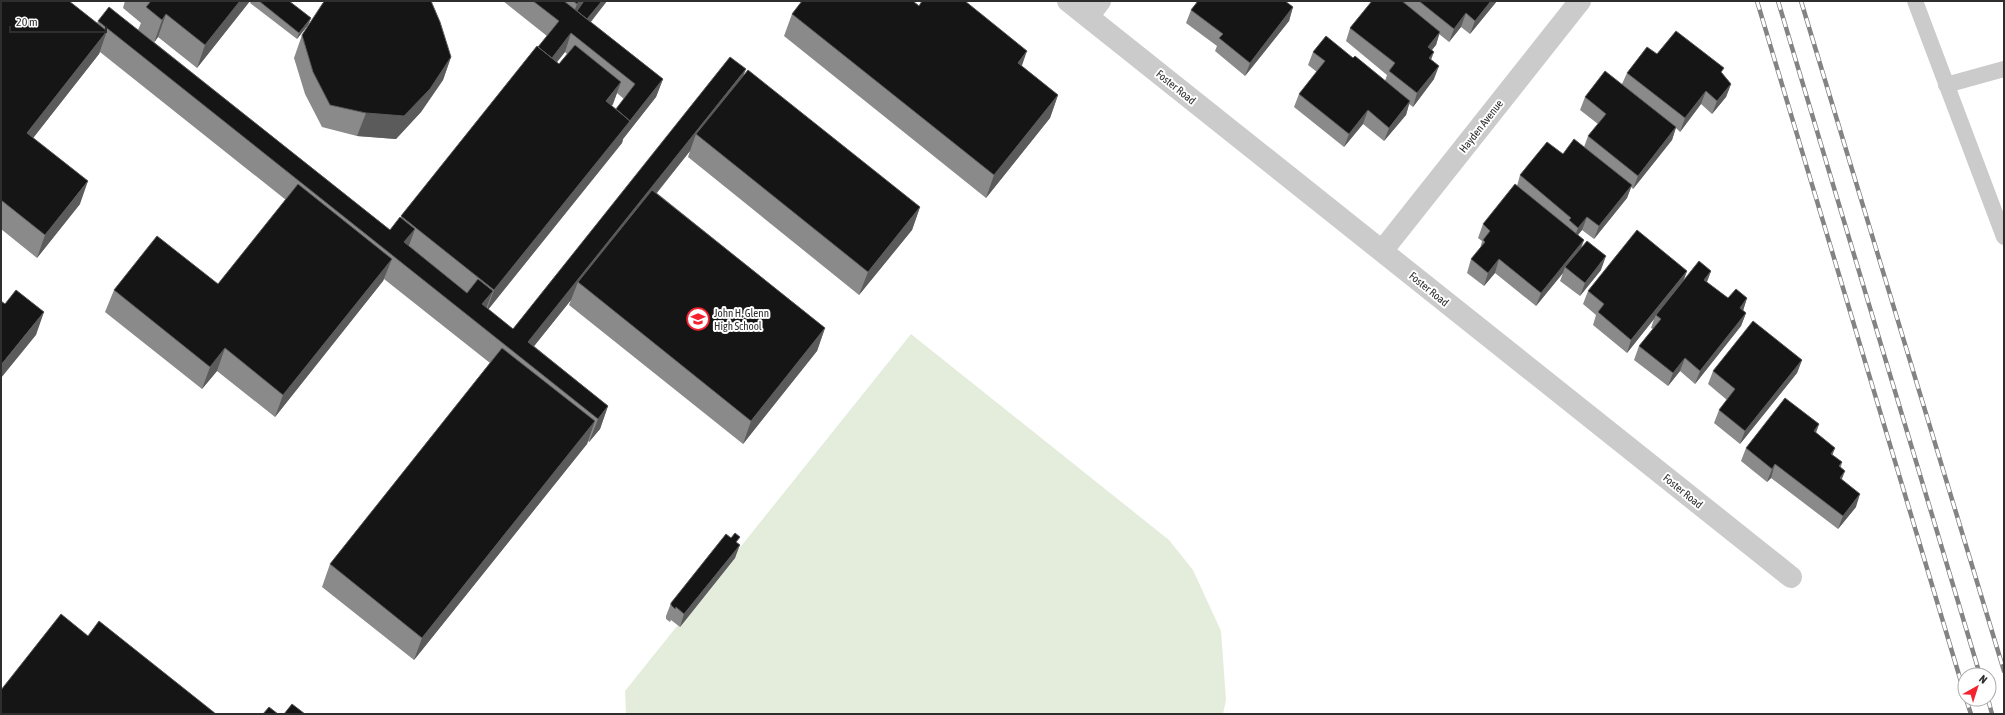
<svg xmlns="http://www.w3.org/2000/svg" width="2005" height="715" viewBox="0 0 2005 715" font-family="'Asap Condensed',sans-serif">
<rect width="100%" height="100%" fill="#fff"/>
<path fill="#e4eddb" d="M911,334L1169,540L1193,570L1221,631L1226,700L1223,714H626L625,691Z"/>
<g fill="none" stroke-linecap="round" stroke-linejoin="round">
<path stroke="#cbcbcb" stroke-width="16" d="M1915,1L2004,237
M1946,85L2004,69"/>
<path stroke="#cbcbcb" stroke-width="22" d="M1068,1L1791,577
M1088,17L1100,1
M1382,251L1580,1"/>
<g stroke="#838383" stroke-width="4.5">
<path id="rail" d="M1757,1L1965,695
M1778,1L1980,675
M1801,1L2004,671
M1966,699L1971,714
M1988,699L1992,714"/>
</g>
<use href="#rail" stroke="#fff" stroke-width="3" stroke-dasharray="9" stroke-linecap="butt"/>
</g>
<path fill="#8a8a8a" fill-rule="evenodd" d="M1,1L97,23L98,21L138,30L141,23L123,8L125,1H250L197,68L158,37L154,42L390,230L401,218V216L547,36L503,1H607L591,22L663,79L656,97L623,139L622,143L488,310L513,329L743,76L920,207L912,230L859,295L688,157L690,151L657,193L825,328L817,351L743,444L569,305L571,300L534,346L608,406L600,429L589,442L588,441L587,444L414,660L322,587L330,564L490,363L384,279L383,281L275,417L217,371L202,389L105,312L114,290L218,284L286,200L100,52L99,54L33,138L80,204L37,258L1,229ZM565,52L567,54L559,64L557,62ZM617,93L624,99L616,109L612,106Z
M251,1H289L311,18L308,25L297,39L250,3Z
M1194,1H1285L1293,7L1289,21L1245,76L1215,51L1217,46L1186,23L1191,10L1197,3Z
M1372,1H1497L1470,34L1461,27L1449,42L1439,34L1436,45L1432,50L1431,60L1434,79L1413,107L1409,104L1406,115L1384,141L1363,124L1344,147L1294,107L1299,94L1317,72L1308,65L1313,52L1353,58L1385,81L1387,75L1346,41L1350,28Z
M925,2L1022,66L1058,95L1050,118L986,198L784,36L792,14L919,6Z
M302,35L451,57L443,80L421,112L396,139L357,136L322,127L305,94L294,58Z
M1657,54L1722,73L1731,84L1726,97L1712,114L1701,104L1680,132L1676,128L1672,140L1633,189L1631,187L1627,198L1594,239L1582,230L1578,235L1584,240L1581,247L1601,270L1580,296L1560,281L1563,273L1536,306L1495,273L1484,286L1467,273L1471,259L1480,249L1482,241L1478,238L1483,224L1517,186L1520,175L1563,154L1584,147L1588,136L1598,124L1580,110L1585,97L1622,84L1627,73Z
M1687,271L1684,279L1711,271L1707,282L1728,298H1747L1743,310L1746,313L1741,326L1695,384L1680,371L1668,386L1634,360L1639,346L1653,329L1651,328L1654,319L1627,353L1593,325L1596,315L1583,304L1588,291Z
M1802,360L1797,373L1740,444L1714,423L1719,410L1727,400L1708,384L1713,371Z
M1819,424L1816,433L1833,455L1842,462L1841,467L1842,480L1856,507L1838,529L1771,478L1767,482L1741,461L1746,448Z
M738,543L735,558L680,627L671,620L670,622L666,619V616L671,603Z"/>
<path fill="#5b5b5b" d="M240,1H250L197,68L205,45Z
M579,1H589L568,27L577,4Z
M602,1H607L580,35L585,22Z
M1491,1H1497L1470,34L1475,21Z
M1293,7L1289,21L1245,76L1250,63Z
M1466,13L1461,27L1449,42L1454,29Z
M166,14L158,37L154,43L162,20Z
M311,18L308,25L297,39L299,33Z
M107,31L99,54L19,156L27,133Z
M1440,32L1436,45L1423,60L1428,47Z
M571,33L565,52L545,77L551,59Z
M1027,51L1019,74L1018,63Z
M1434,52L1429,65V58Z
M451,57L443,80L421,112L396,139L357,136L366,113Z
M1439,66L1434,79L1413,107L1417,93Z
M746,69L737,92L696,134L690,151L582,286L578,282L571,300L523,360L528,342Z
M663,79L656,97L623,139L622,143L486,312L494,290Z
M621,82L613,104L598,124L606,101Z
M1731,84L1726,97L1712,114L1717,101Z
M1706,91L1701,104L1680,132L1685,118Z
M1058,95L1050,118L986,198L994,175Z
M1410,101L1406,115L1384,141L1389,128Z
M1368,110L1363,124L1344,147L1349,134Z
M1676,127L1672,140L1633,189L1638,176Z
M88,181L80,204L37,258L45,235Z
M1632,185L1627,198L1594,239L1599,226Z
M920,207L912,230L859,295L868,272Z
M1587,217L1582,230L1573,241L1578,228Z
M415,229L407,251L404,242Z
M1584,240L1579,253L1565,267L1563,273L1536,306L1541,293Z
M1606,256L1601,270L1580,296L1585,283Z
M392,259L383,281L275,417L283,395Z
M1499,259L1495,273L1484,286L1488,273Z
M1687,271L1682,284L1656,315L1654,319L1627,353L1631,340Z
M1711,271L1706,284L1704,280Z
M493,291L484,314L482,304Z
M1747,298L1743,311L1740,308Z
M44,312L36,335L1,378V365Z
M1746,313L1741,326L1695,384L1700,371Z
M825,328L817,351L743,444L751,421Z
M225,348L217,371L202,389L210,367Z
M1685,358L1680,371L1668,386L1673,373Z
M1802,360L1797,373L1740,444L1745,431Z
M608,406L600,429L589,442L598,419Z
M595,421L587,444L414,660L422,638Z
M1819,424L1814,437V431Z
M1835,448L1830,461L1831,454Z
M1775,464L1771,478L1767,482L1772,469Z
M1845,471L1840,484V478Z
M1860,494L1856,507L1838,529L1843,516Z
M740,545L735,558L680,627L684,614Z"/>
<path fill="#151515" stroke="#5b5b5b" d="M1,1H69L107,31L27,133L88,181L45,235L1,200Z
M151,1H240L205,45L166,14L162,20L146,7Z
M259,1H289L311,18L299,33Z
M325,1H431L440,22L451,57L430,89L404,116L366,113L330,105L313,72L302,35L323,3Z
M533,1H564L663,79L629,122L630,121L616,109L635,84L571,33L552,58L538,47L559,21Z
M573,1H579L577,4Z
M584,1H602L587,19L577,11Z
M802,1H913L919,6L922,1H924L925,2L926,1H965L1027,51L1018,63L1058,95L994,175L792,14Z
M1198,1H1285L1293,7L1250,63L1219,38L1223,34L1191,10Z
M1372,1H1402L1440,32L1428,47L1434,52L1429,58L1439,66L1417,93L1389,71L1395,63L1350,28Z
M1419,1H1491L1475,21L1466,13L1454,29Z
M109,7L390,230L400,217L415,229L404,242L467,293L478,279L493,291L482,304L513,329L730,57L746,69L528,342L608,406L598,419L98,21Z
M1676,31L1724,68L1721,72L1731,84L1717,101L1706,91L1685,118L1627,73L1647,47L1657,54Z
M1326,36L1353,58L1355,56L1410,101L1389,128L1368,110L1349,134L1299,94L1325,61L1313,52Z
M575,45L621,82L606,101L630,121L494,290L401,216L537,46L559,64Z
M748,70L920,207L868,272L696,134Z
M1605,71L1676,127L1638,176L1588,136L1606,114L1585,97Z
M1574,139L1632,185L1599,226L1587,217L1578,228L1569,220L1571,218L1520,175L1547,142L1563,154Z
M298,184L392,259L283,395L225,348L210,367L114,290L157,236L218,284Z
M1515,184L1584,240L1541,293L1499,259L1488,273L1471,259L1485,242L1483,240L1490,231L1483,224Z
M652,190L825,328L751,421L578,282Z
M1637,230L1687,271L1631,340L1598,312L1604,304L1588,291Z
M1587,241L1606,256L1585,283L1565,267Z
M1699,261L1711,271L1704,280L1728,298L1736,289L1747,298L1740,308L1746,313L1700,371L1685,358L1673,373L1639,346L1661,319L1656,315Z
M16,290L44,312L1,365V301L5,304Z
M1753,321L1802,360L1745,431L1719,410L1735,389L1713,371Z
M502,348L595,421L422,638L330,564Z
M1785,398L1819,424L1814,431L1835,448L1831,454L1842,462L1839,466L1845,471L1840,478L1860,494L1843,516L1775,464L1772,469L1746,448Z
M735,533L740,537L736,542L740,545L684,614L676,607L675,609L671,605V603L726,534L731,538Z
M61,614L88,636L99,621L216,714H1V690Z
M292,704L305,714H284Z
M269,707L278,714H263Z"/>
<defs>
<g id="school-ring" transform="scale(1.15)"><circle r="9.5" fill="#fff" stroke="#f4222f" stroke-width="1.5"/><path d="M0-5L7-2L0 1L-7-2ZM-4 1L0 2.5L4 1V4Q0 6-4 4Z" fill="#f4222f"/></g>
</defs>
<g fill-rule="evenodd">
<use href="#school-ring" x="698" y="319"/>
</g>
<g text-anchor="middle" stroke-width="4" stroke-linejoin="round" paint-order="stroke">
<g font-size="11" fill="#2e2e2e" stroke="#fff">
<text transform="translate(1176 87) rotate(39)" y="4">Foster Road</text>
<text transform="translate(1481 126) rotate(-52)" y="4">Hayden Avenue</text>
<text transform="translate(1429 289) rotate(39)" y="4">Foster Road</text>
<text transform="translate(1683 491) rotate(39)" y="4">Foster Road</text>
</g>
<g font-size="11" fill="#2e2e2e" stroke="#fff" text-anchor="start">
<text x="714" y="317">John H. Glenn<tspan x="714" dy="13">High School</tspan></text>
</g>
</g>
<rect width="2005" height="715" fill="none" stroke="#2e2e2e" stroke-width="4"/>
<g transform="translate(1977 687) rotate(39)"><circle r="19" fill="#ffffff" stroke="#ababab"/>
<path d="M0-3L7 15L0 10L-7 15Z" fill="#f4222f"/>
<text y="-6" font-size="11" font-weight="bold" text-anchor="middle" fill="#2e2e2e">N</text>
</g>
<path d="M10 26v6h96v-6" fill="none" stroke="#2e2e2e" stroke-width="2"/>
<text x="16" y="26" font-size="12" fill="#2e2e2e" stroke="#ffffff" stroke-width="3" paint-order="stroke">20 m</text>
</svg>
